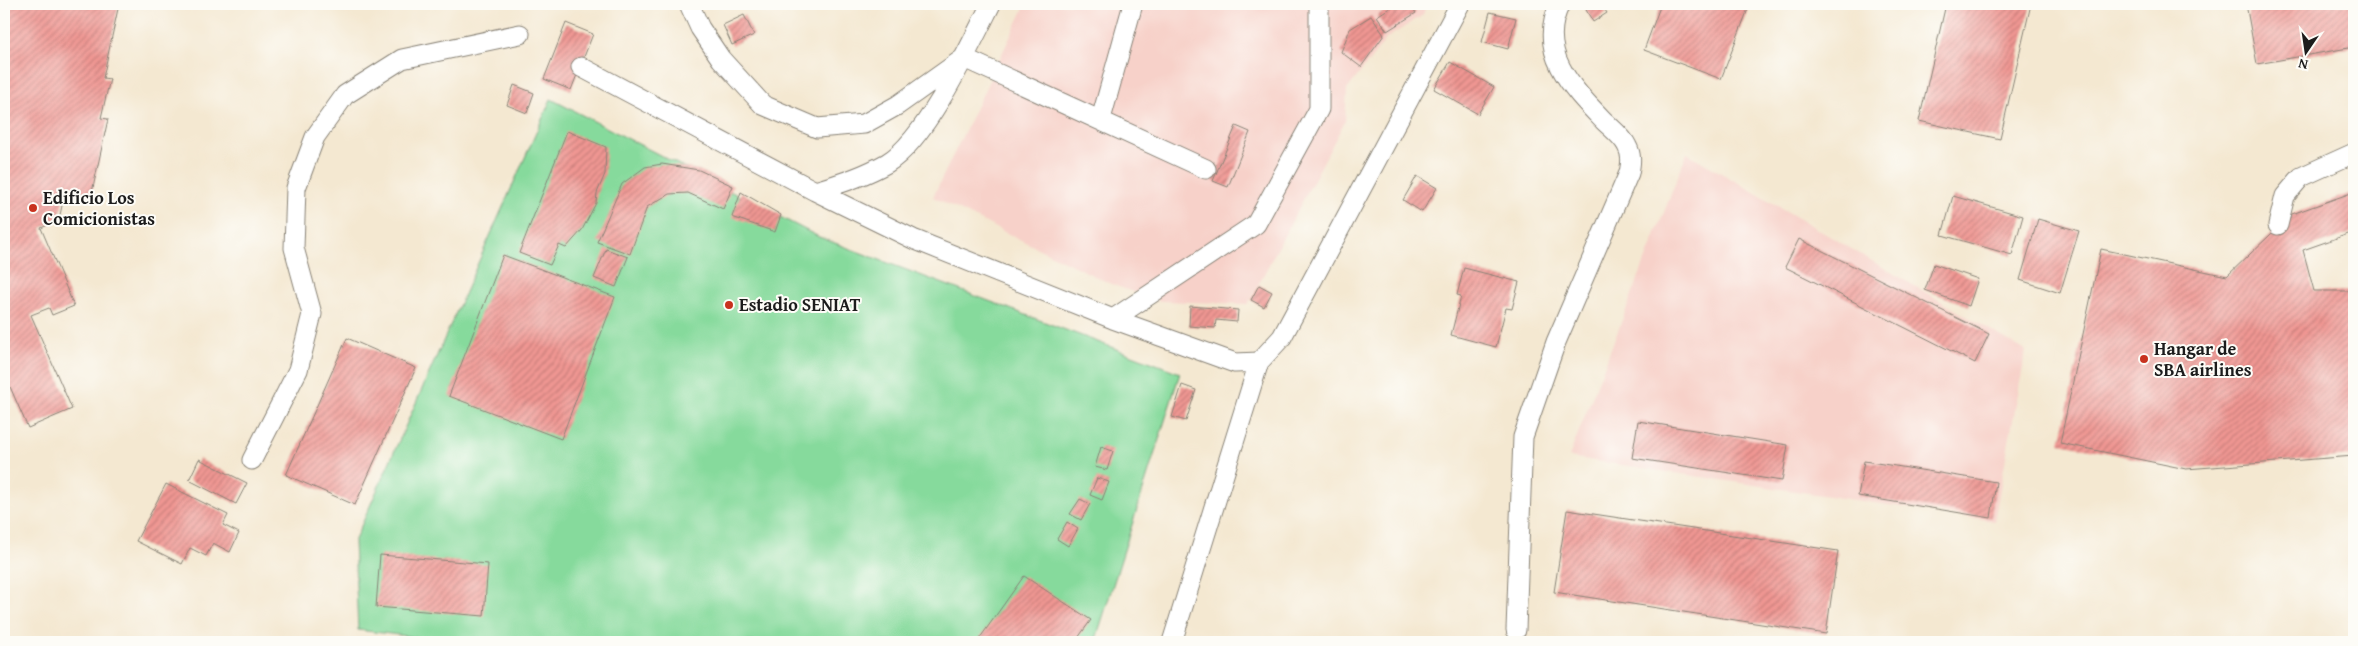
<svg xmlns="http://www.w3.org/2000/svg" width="2358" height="646" viewBox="0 0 2358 646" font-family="'Gentium Book Plus',serif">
<defs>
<pattern id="building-hatch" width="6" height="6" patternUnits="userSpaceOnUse" patternTransform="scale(1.25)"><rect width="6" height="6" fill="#f09793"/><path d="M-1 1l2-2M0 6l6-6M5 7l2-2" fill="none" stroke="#c27a77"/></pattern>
</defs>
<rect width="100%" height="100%" fill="#fdfcf7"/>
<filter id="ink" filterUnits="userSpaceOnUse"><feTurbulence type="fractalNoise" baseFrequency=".02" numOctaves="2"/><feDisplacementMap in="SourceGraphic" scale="10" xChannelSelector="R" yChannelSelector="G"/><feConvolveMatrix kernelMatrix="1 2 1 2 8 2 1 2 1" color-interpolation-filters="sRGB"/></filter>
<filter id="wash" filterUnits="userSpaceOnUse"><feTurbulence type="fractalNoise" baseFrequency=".0096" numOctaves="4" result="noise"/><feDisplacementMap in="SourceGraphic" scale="20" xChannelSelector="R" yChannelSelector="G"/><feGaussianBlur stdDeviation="1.12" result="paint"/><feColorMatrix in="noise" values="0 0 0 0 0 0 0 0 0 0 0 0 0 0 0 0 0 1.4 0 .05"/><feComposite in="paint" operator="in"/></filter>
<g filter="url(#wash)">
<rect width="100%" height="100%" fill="#f4e8d1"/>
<path fill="#f7d1c9" d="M1026,4H1426L1423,15L1387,38L1347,90L1345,121L1248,304L1161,301L1147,297L1111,284L933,197Z
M1687,153L2026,351L1994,521L1569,457Z"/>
<path fill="#86da9c" stroke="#517b5c" d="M551,99L819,237L1180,373L1095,642H455L358,630L354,542Z"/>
<g id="blocks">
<path fill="url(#building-hatch)" d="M4,4H119L103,78L110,79L101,118L108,119L91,197L65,191L59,220L41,228L74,306L52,315L49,308L31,315L72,409L28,428L4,373Z
M1396,4H1410L1416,13L1387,31L1377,16Z
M1593,4H1601L1607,13L1593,22L1585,8Z
M1661,4H1750L1721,79L1644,50Z
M1946,4H2031L2000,139L1919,121Z
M2246,4H2354V47L2257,64Z
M1490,12L1516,18L1508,49L1482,42Z
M744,15L754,35L732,45L723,25Z
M1371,16L1384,35L1361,67L1341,52L1350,29Z
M566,23L593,34L571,90L544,79Z
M1450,62L1494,87L1478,114L1434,89Z
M514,85L534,93L527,113L507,105Z
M1236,126L1250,132L1228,187L1213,181Z
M567,131L606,147L605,174L597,193L596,203L582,230L566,248L559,245L550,265L519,253Z
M662,164L699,170L733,186L723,209L688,193L669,194L647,207L630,254L597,242L622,184L645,167Z
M1417,176L1437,188L1422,212L1403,200Z
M741,192L781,215L775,232L732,217Z
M2354,192V232L2303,250L2314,291H2354V456L2186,469L2060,443L2101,249L2227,276L2292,214Z
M1953,196L2023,216L2012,255L1942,235Z
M2038,219L2079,231L2060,293L2020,280Z
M1799,239L1989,334L1975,363L1785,267Z
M606,249L628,257L616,287L594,278Z
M503,255L615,297L561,439L449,396Z
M1934,264L1978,279L1969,306L1925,290Z
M1464,268L1519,282L1512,309L1506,308L1496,347L1451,335L1461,296L1457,295Z
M1259,285L1272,292L1264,307L1251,300Z
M1190,306L1238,310L1237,322L1216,320L1215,328L1189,326Z
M347,338L416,368L355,505L286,475Z
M1182,385L1196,390L1186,421L1172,417Z
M1638,421L1788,445L1782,481L1632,458Z
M1101,447L1113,451L1107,470L1095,467Z
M199,459L247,483L236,504L189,480Z
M1864,461L1996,482L1991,518L1858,496Z
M1097,478L1109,482L1102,500L1090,495Z
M166,484L228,515L223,525L239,533L230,552L213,543L206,556L190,548L182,564L136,541Z
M1080,499L1090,504L1081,520L1070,514Z
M1567,510L1838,551L1826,634L1554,592Z
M1067,522L1078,529L1068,546L1057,539Z
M380,555L488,564L484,616L376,607Z
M1024,576L1091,620L1075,642H977Z"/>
</g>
</g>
<g filter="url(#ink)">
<use href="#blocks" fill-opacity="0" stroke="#888276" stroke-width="1"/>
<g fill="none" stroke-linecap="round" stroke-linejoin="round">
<g stroke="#888276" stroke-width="21">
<path id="lane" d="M689,4L700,28L721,59L763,105L817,128L864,124L898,105L964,58L1206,169
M581,67L815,191C840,184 864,176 887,163C926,140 970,46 991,4
M1101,119L1133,4
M815,191L913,239L1113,319L1235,363L1259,362L1282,337L1460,4
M2278,225L2285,196L2301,177L2354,153
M1113,319L1256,224L1319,109V4
M252,460L298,370L312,314L294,248L296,188L315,137L345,95L402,59L520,34
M1516,630L1523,437L1556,342L1629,173C1631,163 1632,155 1627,146C1623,137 1611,128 1604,121C1572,88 1536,52 1560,4
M1172,642L1259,362"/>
</g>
<use href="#lane" stroke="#fff" stroke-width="19"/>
</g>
</g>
<g fill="#c8321e" stroke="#fdfcf7" stroke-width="2">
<circle cx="33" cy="208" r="5"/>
<circle cx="729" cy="305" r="5"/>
<circle cx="2144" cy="359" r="5"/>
</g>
<g text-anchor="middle" stroke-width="4" stroke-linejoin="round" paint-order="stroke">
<g font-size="18" font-weight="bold" fill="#1c1c1c" stroke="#fdfcf7" text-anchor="start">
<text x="43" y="204">Edificio Los<tspan x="43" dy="21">Comicionistas</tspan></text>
<text x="739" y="311">Estadio SENIAT</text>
<text x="2154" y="355">Hangar de<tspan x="2154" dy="21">SBA airlines</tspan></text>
</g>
</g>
<rect width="2358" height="646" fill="none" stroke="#fdfcf7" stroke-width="20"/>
<g transform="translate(2306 52) rotate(193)" stroke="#fdfcf7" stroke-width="4" paint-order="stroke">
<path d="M0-4L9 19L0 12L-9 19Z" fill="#1c1c1c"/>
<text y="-8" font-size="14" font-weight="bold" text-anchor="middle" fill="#1c1c1c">N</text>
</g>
</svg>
